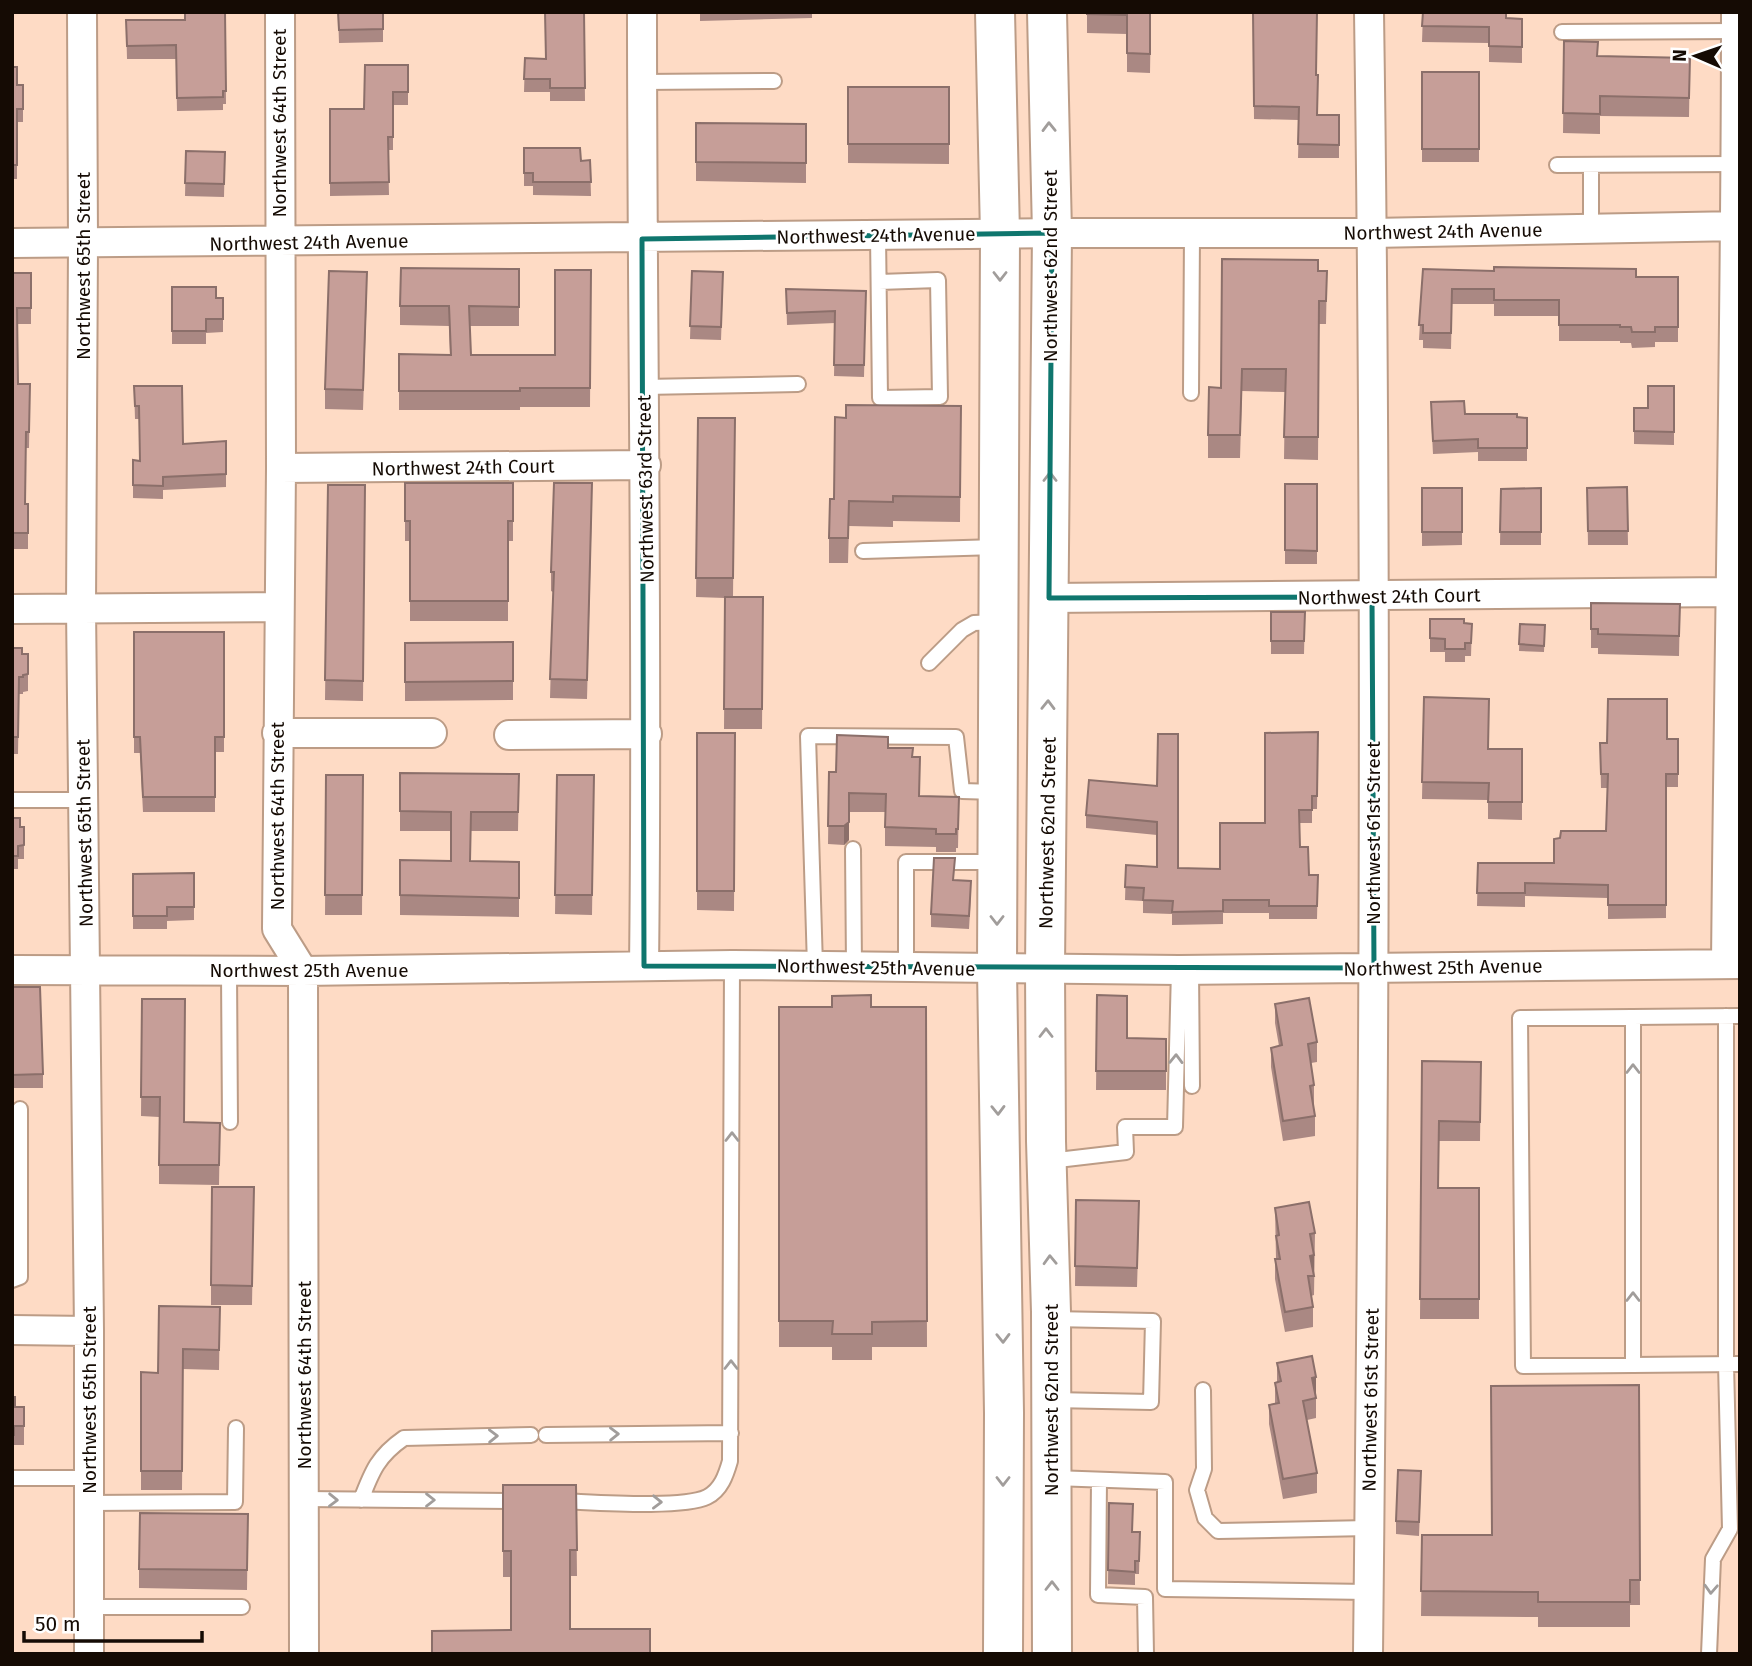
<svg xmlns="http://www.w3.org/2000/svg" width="1752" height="1666" viewBox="0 0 1752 1666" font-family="'Fira Sans',sans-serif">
<rect width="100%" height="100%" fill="#fedbc5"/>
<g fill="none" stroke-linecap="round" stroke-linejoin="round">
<g stroke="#bc9c86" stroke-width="18">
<path id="service" d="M1562,32L1736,31
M642,82L774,81
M1557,165L1736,164
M1591,165V229
M878,235L880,398L940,397L938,280L879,282
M644,387L798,384
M1191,393L1192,233
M863,551L997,547
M929,663L962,630L974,623L996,622
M12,800H83
M853,849L854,967
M815,966L808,736L956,737L962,791L996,792
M906,968V862H996
M1191,968L1192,1086
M229,971L230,1122
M1740,1016L1520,1018L1523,1366L1740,1364
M1633,1017V1365
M1049,1161L1126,1152L1125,1127H1175L1179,970
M12,1280L20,1277V1109
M1052,1319L1153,1321L1151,1402L1053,1400
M1203,1390L1204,1469L1197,1490L1205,1518L1218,1531L1369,1528
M546,1435L731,1433
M12,1478H89
M1054,1478L1165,1482V1589L1368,1592
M1099,1480L1098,1595L1145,1597L1146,1654
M304,1499L522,1501
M361,1500C372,1471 378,1456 404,1438L531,1435
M560,1501C592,1502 682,1509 707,1497C721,1490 726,1475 730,1461L732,965
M89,1503L235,1502L236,1428
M89,1607H242
M1709,1654L1713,1559L1730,1529L1726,1364V1016"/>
</g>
<g stroke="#bc9c86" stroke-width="32">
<path id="minor" d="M82,12L83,244L81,608L89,1331V1654
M280,12L281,468L277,929L303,971L304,1654
M642,12C642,330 648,648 644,966
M12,243L1065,233H1372L1740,226
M281,468L646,465
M1049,598L1729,592
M12,609L279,607
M277,733H432
M509,735L647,734
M1726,964C1729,646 1736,329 1736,12
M12,970L303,971L732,965L1179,970L1740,964
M12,1330L89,1331
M1368,1654C1374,1107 1377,559 1369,12"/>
</g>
<g stroke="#bc9c86" stroke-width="42">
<path id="secondary" d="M995,12L1000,234L997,969L1004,1413L1003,1654
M1047,12L1052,233L1045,969L1046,1141L1051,1312L1052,1654"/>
</g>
<use href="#service" stroke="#fff" stroke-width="14"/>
<use href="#minor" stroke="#fff" stroke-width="28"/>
<use href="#secondary" stroke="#fff" stroke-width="38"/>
</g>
<path fill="#aa8883" d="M225,12L226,104H223V110L177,111L176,59H127L126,20H185Z
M338,12H383V42L339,43Z
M584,12L585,101H550V92H524L525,58L546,59Z
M700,12H812V18L700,21Z
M1087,12H1151L1150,73L1127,72V34L1087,33Z
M1253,12L1317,75L1318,115H1339V158H1298L1299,120L1254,119Z
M1423,12L1522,19V63L1489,62V43L1422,42Z
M1564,41L1598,56L1690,58L1689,117L1600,116V134L1563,133Z
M408,65V105H393V150H388L389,195L330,196V109H364Z
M12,67L17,85H23V122H17V179H12Z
M1422,72H1479V162H1422Z
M848,87H949V164L848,163Z
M696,123L806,124V183L696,181Z
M524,148L581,161L590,160L591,196L533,195V186H524Z
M186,151L225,152L224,197L185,196Z
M519,269V326H470L471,355H555L591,270L590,407H520V410H399V354L450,355L449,326L400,325V306Z
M1423,269L1636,277H1678V342H1655V347L1632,348L1631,343H1620V341H1559V316H1494V304H1452L1451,349L1423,348V340H1419Z
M692,271L723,285L721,340L690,339Z
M1318,271H1327L1326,324H1319L1318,460L1284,459L1285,392L1242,391L1240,458H1208V435L1221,388Z
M12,273H31V324H17L18,384H30L29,448H26L25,504H28V549H12Z
M172,287L216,298H223V332L206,333V344H172Z
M786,289L866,291L864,377L834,376L835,323L787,325Z
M367,291L363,410L325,409V389Z
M134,386L183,444L226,441V487L163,490V499L133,498V460L140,461L139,419H135Z
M1674,386V445L1634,444V408H1648Z
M961,406L960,522L893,521V527L849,526L848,563H829V538L846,418Z
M1465,414L1527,418V461H1478V452L1433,454L1431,415Z
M698,418H735L733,597H763L762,729H724L725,598L696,597Z
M405,483H513V541H508V621H410V541H405Z
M1285,484H1317V564H1285Z
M328,485H365L363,701L325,700Z
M1627,487L1628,545H1588L1587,488Z
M1422,488H1462V545L1422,546Z
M1541,488V545H1500L1501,489Z
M592,503L587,699L550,698L553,592L551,591V572Z
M1591,603L1680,604L1679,656L1598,654V648H1591Z
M1271,612H1305L1304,654H1271Z
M1464,623L1472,624L1471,656H1465V662H1445V652H1430V638Z
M1520,624L1545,625L1544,652L1519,651Z
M134,632H224V752H215V812H143L140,753H134Z
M513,642V700L405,701V643Z
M12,648L22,654H28V691L23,692V694H19L18,754H12Z
M1424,697L1489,717L1488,749H1522V820L1488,819V800L1422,799Z
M1318,732L1317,809H1312V823H1300V847L1309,875H1318L1317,919H1269V913H1223V924L1172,925V914L1143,913V901L1125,900L1126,865L1157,867V835L1086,828V815L1157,786L1178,868L1220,869L1265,823Z
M697,733H735L734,911L697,910Z
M1667,739H1678V787H1666V918L1608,919V898L1525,896V907L1477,906L1478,863H1554L1560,838L1606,831L1608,788H1601L1600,743Z
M888,748L913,757L919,796L959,797L958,848H956V852H936V847L885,846V812H849V840L844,845L828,844L829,772H836Z
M400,773L519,774L518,831H471V861L519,862V917L400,915V860L451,861V831H400Z
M326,775H363L362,915H325Z
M557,775H594L592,915L555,914Z
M12,818L20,827H24V859H18V869H12Z
M194,873V920L167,921V929H133V874Z
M954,880L971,894L969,929L931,927V914Z
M12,987L43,1074V1088H12Z
M1097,995L1127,1038L1166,1039V1090H1096Z
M142,999L184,1122L220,1123L219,1185L159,1184V1117L141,1116Z
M1275,1004L1317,1042V1062L1311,1063L1314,1085V1105H1313L1315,1116V1136L1283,1141L1271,1067V1048L1279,1046L1275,1023Z
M779,1007H926L927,1347H872V1360H832V1347H779Z
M1422,1061L1481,1062L1480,1141H1439L1438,1188H1479V1319H1420Z
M254,1187L252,1305H211V1285Z
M1076,1200L1139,1221L1137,1287L1075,1286Z
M1275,1208L1315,1233L1314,1295L1311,1296L1313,1307V1327L1285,1332L1275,1279V1259H1276Z
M220,1307L219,1370L183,1369L182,1490H141V1372L158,1373Z
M1277,1363L1316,1397V1418L1307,1420L1317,1473V1493L1283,1499L1269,1424V1405L1275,1403V1383L1277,1382Z
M1639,1385L1640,1605H1630V1627H1538V1617L1421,1616L1422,1535H1492Z
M12,1397L15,1407H24V1445H14V1454H12Z
M1421,1484L1419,1536L1396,1534V1521Z
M503,1485H576L577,1576H570V1629L511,1630V1577H503Z
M1109,1503L1132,1532H1140L1139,1574H1135V1585L1108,1584Z
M248,1514L247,1590L139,1588V1569Z"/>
<path fill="#8b6f6a" d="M849,822V840L844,845V826Z
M1314,1255V1274L1310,1275V1256Z
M1316,1377V1397L1312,1398V1378Z"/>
<path fill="#c69e98" stroke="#8b6f6a" stroke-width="2" d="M185,12H225L226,91H223V97L177,98L176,45L127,46L126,20H185Z
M338,12H383V29L339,30Z
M545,12H584L585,88H550V79H524L525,58L546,59Z
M1087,12H1150V54L1127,53V15L1087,14Z
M1253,12H1317L1316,75H1318L1317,115H1339V145L1298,144L1299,107L1254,106Z
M1423,12H1506V18L1522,19V47L1489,46V27L1422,26Z
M1564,41L1598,42L1597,56L1690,58L1689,98L1600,96V114L1563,113Z
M365,65H408V92H393V137H388L389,182L330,183V109H364Z
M12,67H17V85H23V109H17V165H12Z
M1422,72H1479V149H1422Z
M848,87H949V144H848Z
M696,123L806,124V163L696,162Z
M524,148H580L581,161L590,160L591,182H533V173H524Z
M186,151L225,152L224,184L185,183Z
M1222,259L1318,260V271H1327L1326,301H1319L1318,437H1284L1286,369H1242L1240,435H1208L1209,387L1221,388Z
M1494,267L1636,269V277H1678V327H1655V332H1632L1631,327H1620V325H1559V300H1494V289H1452L1451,333H1423V325H1419L1423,269L1494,271Z
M401,268L519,269V307L469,306L471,355H555V270H591L590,388H520V391H399V354L451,355L449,306H400Z
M329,271L367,272L363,390L325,389Z
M692,271L723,272L721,327L690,326Z
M12,273H31V308H17L18,384H30L29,432H26L25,504H28V533H12Z
M172,287H216V298H223V319H206V331H172Z
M786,289L866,291L864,365H834L835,311L787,313Z
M134,386H182L183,444L226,441V474L163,477V486L133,485V460L140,461L139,406H135Z
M1648,386H1674V432L1634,431V408H1648Z
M1464,401L1465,414H1517V417L1527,418V448H1478V439L1433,441L1431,402Z
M846,405L961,406L960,497L893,496V502L849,501L848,538H829L830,499H834L835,417L846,418Z
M698,418H735L733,578H696Z
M405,483H513V521H508V601H410V521H405Z
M554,483H592L587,680L550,679L554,572H551Z
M1285,484H1317V551L1285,550Z
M328,485H365L363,681L325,680Z
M1627,487L1628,531H1588L1587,488Z
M1422,488H1462V532H1422Z
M1541,488V532H1500L1501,489Z
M725,597H763L762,709H724Z
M1591,603L1680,604L1679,636L1598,634V629H1591Z
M1271,612H1305L1304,641H1271Z
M1430,619H1464V623L1472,624L1471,643H1465V649H1445V639L1430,638Z
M1520,624L1545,625L1544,646L1519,644Z
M134,632H224V737H215V797H143L140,737H134Z
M513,642V681L405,682V643Z
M12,648H22V654H28V674L23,675V677H19L18,737H12Z
M1424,697L1489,699L1488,749H1522V802H1488L1489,783L1422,782Z
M1608,699H1667V739H1678V774H1666V905H1608V885L1525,883V893H1477L1478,863H1554V839L1560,838L1561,831H1606L1608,774H1601L1600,743H1607Z
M1318,732L1317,796H1312V810H1299L1300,847H1308L1309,875H1318L1317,906H1269V900H1223V911L1172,912L1173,901L1143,900L1144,888L1125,887L1126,865L1157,867V822L1086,815L1089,780L1157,786L1158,734H1178V868L1220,869V823H1265V733Z
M697,733H735L734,891H697Z
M837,735L888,737V748H913L912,757H920L919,796L959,797L958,829H956V834H936V829L885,827L886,794L849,793V822L844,826H828L829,772H836Z
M400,773L519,774L518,812H471L470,861L519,862V898L400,895V860L451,861V812L400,811Z
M326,775H363L362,895H325Z
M557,775H594L592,895H555Z
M12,818H20V827H24V845L18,846V856H12Z
M934,858H955L953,880L971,881L969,916L931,914Z
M194,873V907H167V916H133V874Z
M12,987H40L43,1074L12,1075Z
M871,995V1007H926L927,1321L872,1322V1334H832L833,1321H779V1007H832V996Z
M1097,995L1127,996V1038L1166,1039V1071H1096Z
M1309,998L1317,1042L1308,1044L1314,1085L1310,1086L1315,1116L1283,1121L1271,1048L1282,1045L1275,1004Z
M142,999H185L184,1122L220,1123L219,1165H159L160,1097H141Z
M1422,1061L1481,1062L1480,1122L1439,1121L1438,1188H1479V1299H1420Z
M212,1187H254L252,1286L211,1285Z
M1076,1200L1139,1201L1137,1268L1075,1266Z
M1309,1202L1315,1233L1310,1234L1314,1255L1310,1256L1314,1276H1308L1313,1307L1285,1312L1275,1259H1280L1276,1236L1279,1235L1275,1208Z
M159,1306L220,1307L219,1350L183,1349L182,1471H141V1372L158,1373Z
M1312,1356L1316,1377L1312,1378L1316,1398L1303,1401L1317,1473L1283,1479L1269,1405L1279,1403L1275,1383L1281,1381L1277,1363Z
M1639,1385L1640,1580H1630V1602H1538V1592L1421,1591L1422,1535H1492L1491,1386Z
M12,1397H15V1407H24V1426H14V1435H12Z
M1398,1470L1421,1471L1419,1522L1396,1521Z
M503,1485H576L577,1550H570V1629H650V1654H432V1631L511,1630V1551H503Z
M1109,1503L1133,1504L1132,1532H1140L1139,1561H1135V1572L1108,1570Z
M140,1513L248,1514L247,1570L139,1569Z"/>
<defs><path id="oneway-chevron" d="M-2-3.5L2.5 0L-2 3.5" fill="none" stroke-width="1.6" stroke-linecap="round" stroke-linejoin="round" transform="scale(1.75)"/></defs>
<g stroke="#a19d9b">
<use href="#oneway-chevron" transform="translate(1049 127) rotate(-91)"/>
<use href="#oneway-chevron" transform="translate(1000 276) rotate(90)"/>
<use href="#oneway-chevron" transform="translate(1050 477) rotate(-90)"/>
<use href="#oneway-chevron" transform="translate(1048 705) rotate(-89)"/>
<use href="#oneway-chevron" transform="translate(997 920) rotate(90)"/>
<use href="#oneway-chevron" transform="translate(1046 1033) rotate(-90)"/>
<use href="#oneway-chevron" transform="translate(1176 1059) rotate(-89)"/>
<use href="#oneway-chevron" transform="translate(1633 1069) rotate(-90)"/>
<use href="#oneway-chevron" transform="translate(998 1110) rotate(89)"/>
<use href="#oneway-chevron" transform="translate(732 1137) rotate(-90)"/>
<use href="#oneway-chevron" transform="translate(1050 1260) rotate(-92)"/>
<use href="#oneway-chevron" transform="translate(1633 1297) rotate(-90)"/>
<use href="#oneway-chevron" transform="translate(1003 1338) rotate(89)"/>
<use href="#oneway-chevron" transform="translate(731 1365) rotate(-90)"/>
<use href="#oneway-chevron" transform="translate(614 1434) rotate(-1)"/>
<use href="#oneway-chevron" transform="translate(493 1436) rotate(-1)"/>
<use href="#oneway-chevron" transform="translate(1003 1481) rotate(90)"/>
<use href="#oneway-chevron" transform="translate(333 1500) rotate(1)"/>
<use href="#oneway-chevron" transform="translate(430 1500)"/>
<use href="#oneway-chevron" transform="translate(657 1502) rotate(1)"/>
<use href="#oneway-chevron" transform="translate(1052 1586) rotate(-90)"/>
<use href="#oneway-chevron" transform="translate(1711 1589) rotate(93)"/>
</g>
<path fill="none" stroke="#0f766e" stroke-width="5" stroke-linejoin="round" d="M1052,233L1049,598L1372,597L1374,968L644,966L642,239Z"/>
<g text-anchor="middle" stroke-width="5" stroke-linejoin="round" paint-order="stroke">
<g font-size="19" fill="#150b04" stroke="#fff">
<text transform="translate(279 123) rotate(-90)" y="7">Northwest 64th Street</text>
<text transform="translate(1443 231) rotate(-1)" y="7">Northwest 24th Avenue</text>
<text transform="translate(876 235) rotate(-1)" y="7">Northwest 24th Avenue</text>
<text transform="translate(309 242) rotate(-1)" y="7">Northwest 24th Avenue</text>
<text transform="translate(83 266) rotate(-90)" y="7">Northwest 65th Street</text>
<text transform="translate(1050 266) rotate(-90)" y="7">Northwest 62nd Street</text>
<text transform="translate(463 467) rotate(-1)" y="7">Northwest 24th Court</text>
<text transform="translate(645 489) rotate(-91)" y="7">Northwest 63rd Street</text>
<text transform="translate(1389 596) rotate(-1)" y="7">Northwest 24th Court</text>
<text transform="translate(277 816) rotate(-90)" y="7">Northwest 64th Street</text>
<text transform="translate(84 833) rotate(-91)" y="7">Northwest 65th Street</text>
<text transform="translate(1047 833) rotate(-89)" y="7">Northwest 62nd Street</text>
<text transform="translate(1373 833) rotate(-90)" y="7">Northwest 61st Street</text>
<text transform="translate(876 967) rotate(1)" y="7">Northwest 25th Avenue</text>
<text transform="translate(1443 967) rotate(-1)" y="7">Northwest 25th Avenue</text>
<text x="309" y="977">Northwest 25th Avenue</text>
<text transform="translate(304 1375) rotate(-90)" y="7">Northwest 64th Street</text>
<text transform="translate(89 1400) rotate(-90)" y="7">Northwest 65th Street</text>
<text transform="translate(1051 1400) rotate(-90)" y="7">Northwest 62nd Street</text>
<text transform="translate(1370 1400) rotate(-89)" y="7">Northwest 61st Street</text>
</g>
</g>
<rect width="1752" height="1666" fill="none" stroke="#150b04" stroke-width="28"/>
<g transform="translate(1696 56) rotate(272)" stroke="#ffffff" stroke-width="5" paint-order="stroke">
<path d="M0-5L12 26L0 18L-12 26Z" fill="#150b04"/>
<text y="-10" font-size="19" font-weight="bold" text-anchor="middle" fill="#150b04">N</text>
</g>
<path d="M24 1631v10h178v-10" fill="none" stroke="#150b04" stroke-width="3.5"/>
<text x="35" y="1631" font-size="21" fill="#150b04" stroke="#ffffff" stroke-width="5" paint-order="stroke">50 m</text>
</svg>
